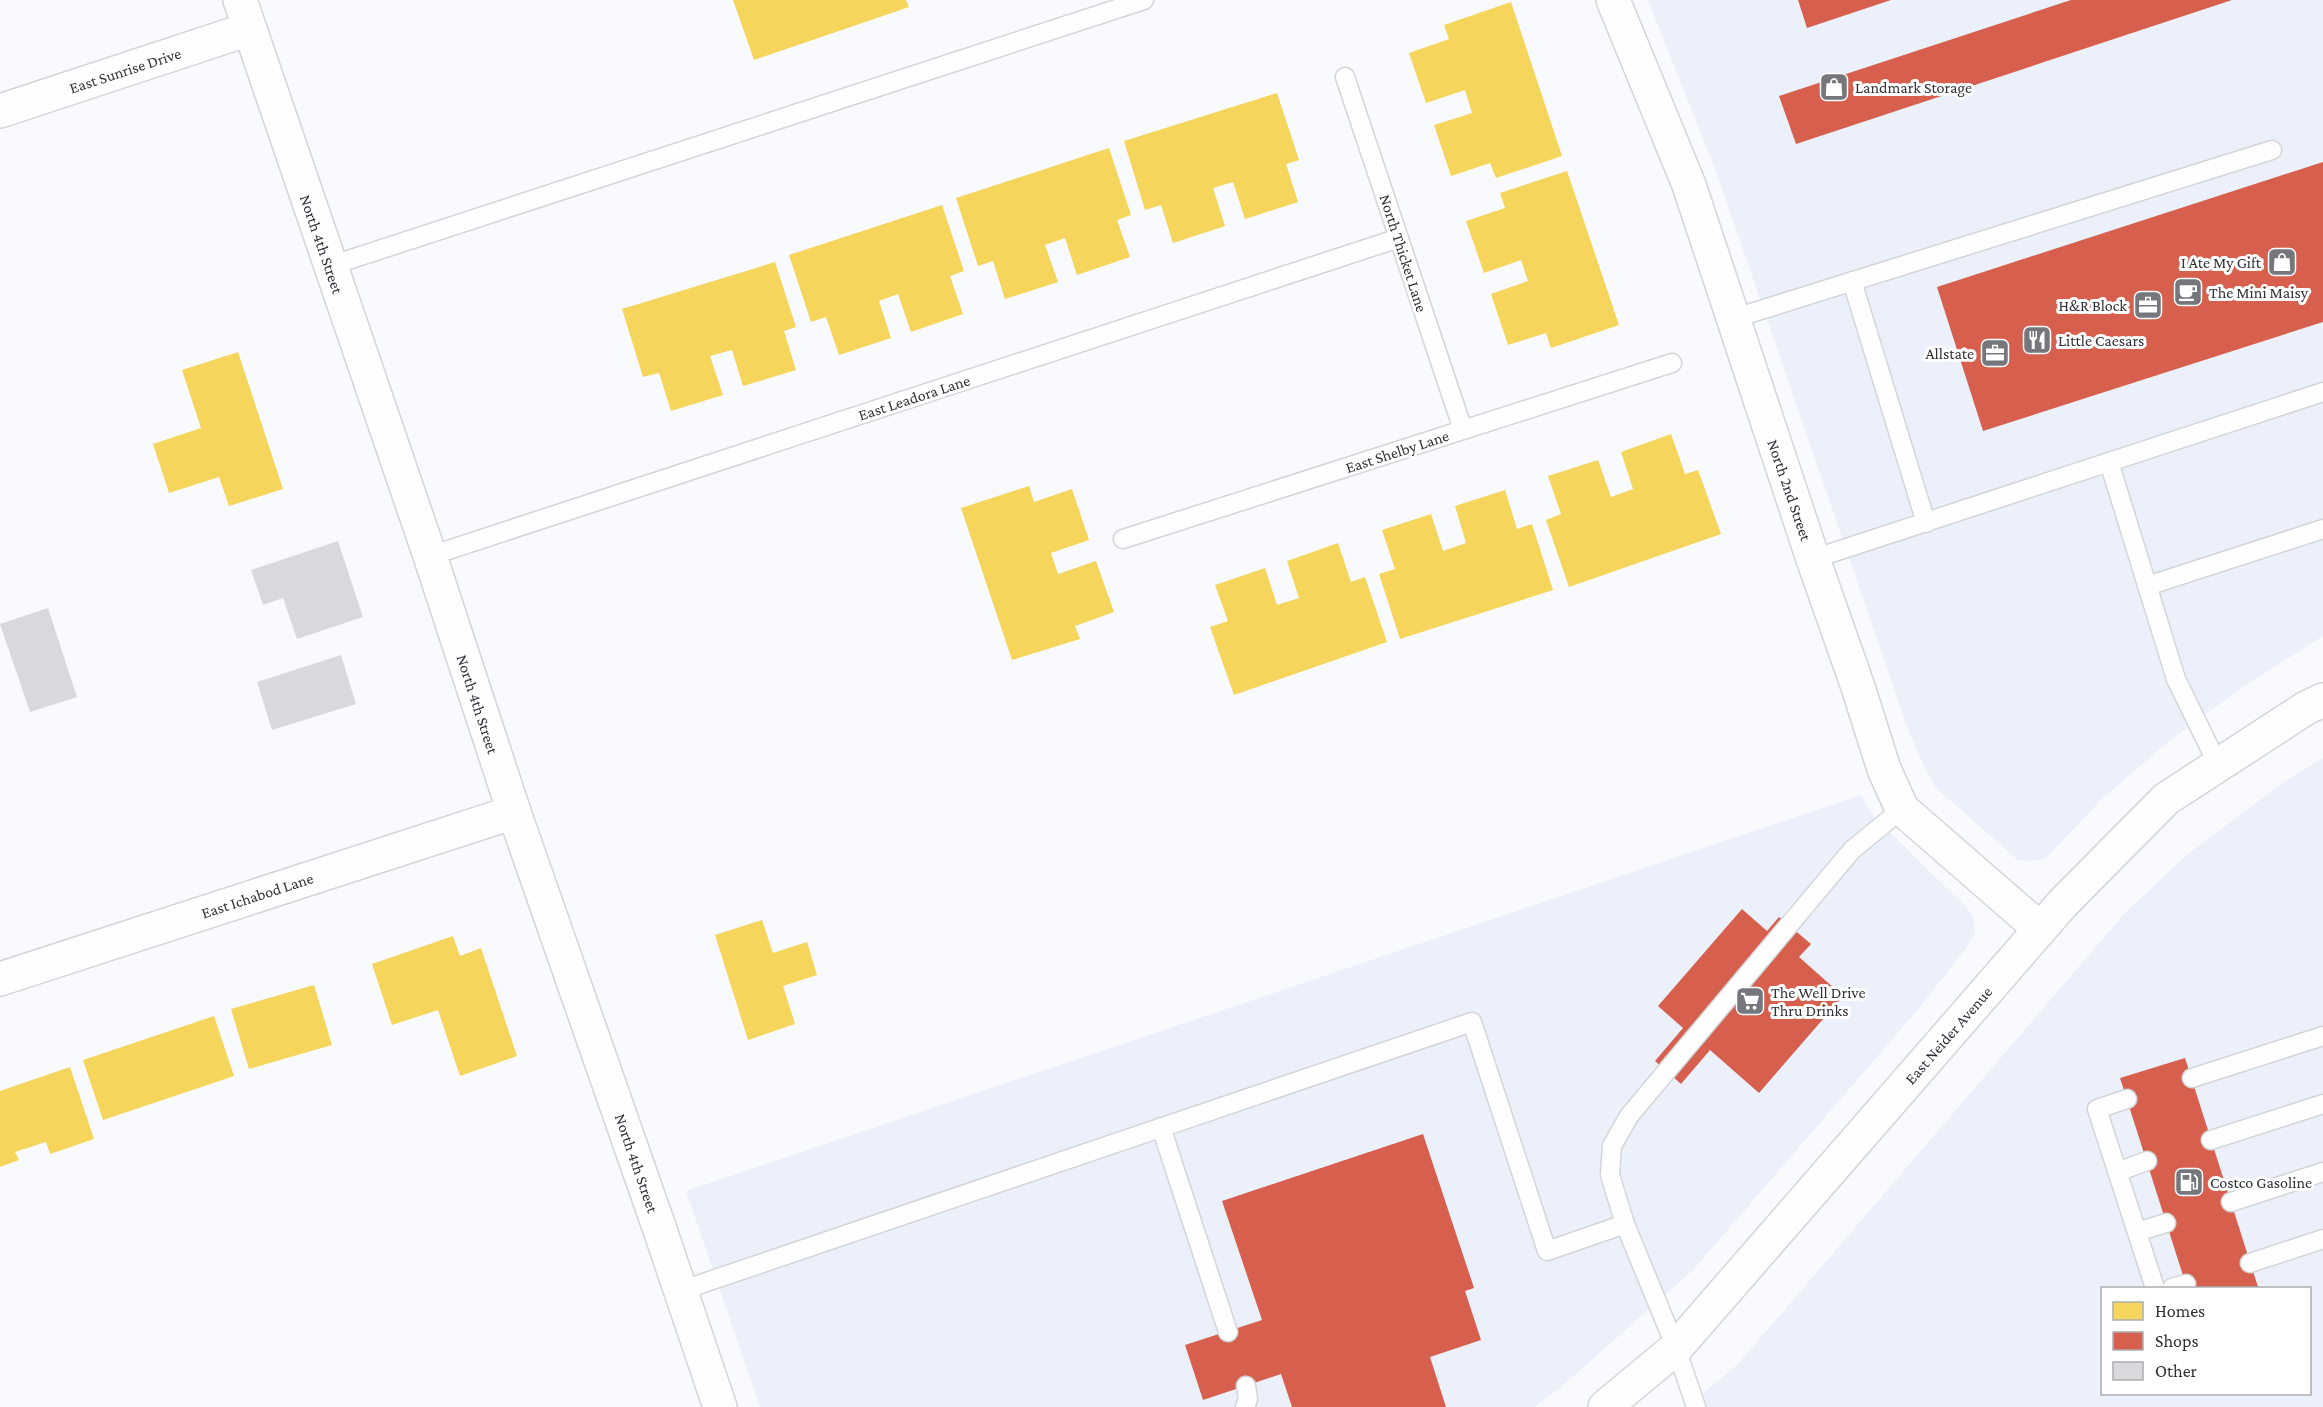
<svg xmlns="http://www.w3.org/2000/svg" width="2323" height="1407" viewBox="0 0 2323 1407" font-family="'Crimson Pro',serif">
<rect width="100%" height="100%" fill="#f8fafd"/>
<path fill="#ebf0fa" fill-rule="evenodd" d="M1648,0H2323V636L2246,685L2168,742L2104,797L2045,859L2029,861L2018,860L1936,788L1923,764L1909,732L1717,174Z
M2323,758V1407H1687L1738,1364L2125,913L2189,853L2285,781ZM2102,1288H2310V1394H2102Z
M1861,795L1873,816L1967,908L1973,917L1975,933L1967,947L1920,1007L1693,1270L1560,1388L1534,1407H760L686,1191Z"/>
<path fill="#f6d55c" d="M733,0H906L909,7L754,60Z
M1511,2L1562,156L1496,178L1490,163L1451,176L1434,125L1472,113L1465,90L1426,103L1409,53L1449,39L1444,25Z
M1277,93L1299,160L1286,164L1298,202L1245,219L1233,182L1213,188L1225,226L1173,243L1161,205L1145,210L1124,141Z
M1109,148L1131,215L1117,220L1130,257L1077,275L1065,238L1045,245L1058,282L1005,299L993,261L978,266L956,198Z
M1567,171L1619,325L1551,348L1546,333L1508,345L1491,294L1528,281L1521,260L1484,273L1466,221L1505,208L1500,193Z
M942,205L964,271L950,276L963,314L911,332L898,294L879,301L891,338L839,355L826,317L811,322L789,255Z
M775,262L796,327L784,331L796,370L743,386L732,350L710,356L723,395L671,411L659,373L643,377L622,309Z
M238,352L283,489L229,506L219,477L169,493L153,444L201,428L182,370Z
M1671,434L1685,474L1698,470L1721,534L1569,587L1546,520L1561,514L1548,476L1598,460L1611,497L1633,489L1621,452Z
M1029,486L1034,502L1072,489L1089,540L1051,553L1058,574L1096,561L1114,612L1075,626L1080,639L1012,660L961,508Z
M1505,490L1517,529L1532,524L1553,590L1400,639L1379,574L1395,569L1382,530L1431,514L1443,551L1466,543L1455,506Z
M1338,543L1351,582L1365,577L1387,642L1234,695L1210,627L1228,621L1215,585L1265,568L1277,605L1299,598L1287,561Z
M762,920L773,953L807,942L817,975L783,986L795,1024L748,1040L715,935Z
M453,936L460,956L481,948L517,1056L460,1076L438,1010L392,1025L372,964Z
M314,985L332,1045L249,1069L231,1009Z
M214,1016L234,1076L103,1120L83,1060Z
M70,1067L94,1139L50,1154L46,1142L15,1152L19,1160L0,1167V1091Z"/>
<path fill="#d6604d" d="M1798,0H1891L1807,28Z
M2071,0H2232L1796,144L1779,96Z
M2323,162V322L1983,431L1937,287Z
M1742,909L1767,931L1779,917L1811,944L1799,957L1843,996L1759,1093L1710,1050L1681,1084L1655,1061L1683,1028L1658,1006Z
M2185,1058L2258,1287L2254,1288H2187L2120,1078Z
M1423,1134L1474,1288L1465,1291L1481,1340L1430,1357L1446,1407H1292L1281,1374L1203,1400L1185,1345L1262,1320L1222,1201Z"/>
<path fill="#d8d9dd" d="M338,541L363,617L297,639L283,598L263,605L251,570Z
M48,608L77,697L30,712L0,624Z
M341,655L356,704L272,730L257,682Z"/>
<g fill="none" stroke-linecap="round" stroke-linejoin="round">
<g stroke="#d3d5d8" stroke-width="21">
<path id="service" d="M1345,77L1463,430
M330,266L1144,0
M1852,281L1926,523
M1732,319L2272,150
M2109,462L2176,679L2218,765
M1123,539L1672,363
M430,556L1399,238
M1813,559L2323,392
M2147,586L2323,529
M2192,1078L2323,1036
M2127,1099L2097,1109L2155,1288
M1161,1127L1228,1332
M2211,1140L2323,1104
M2117,1172L2147,1161
M2231,1202L2323,1172
M1625,1224L1610,1175L1612,1146L1629,1116L1852,850L1902,809
M2137,1232L2166,1223
M2250,1263L2323,1239
M2172,1288L2186,1284
M680,1291L1472,1022L1547,1251L1625,1224L1676,1348L1696,1407
M1245,1407L1248,1399L1246,1386"/>
</g>
<g stroke="#d3d5d8" stroke-width="36">
<path id="minor" d="M1613,0L1689,185L1813,559L1858,687L1884,769L1902,809L2040,929
M0,111L249,29
M0,979L514,812"/>
</g>
<g stroke="#d3d5d8" stroke-width="36">
<path id="secondary" d="M240,0L430,556L514,812L659,1227L720,1407
M1605,1407L1676,1348L2063,903L2166,799L2306,708L2323,700"/>
</g>
<use href="#service" stroke="#fefeff" stroke-width="18"/>
<use href="#minor" stroke="#fefeff" stroke-width="33"/>
<use href="#secondary" stroke="#fefeff" stroke-width="33"/>
</g>
<defs>
<g id="shop-square" transform="scale(1.5)"><rect x="-9" y="-9" width="18" height="18" rx="4" fill="#75777c" stroke="#fff"/><path d="M-5-2.5h2.3a2.7 3.5 0 0 1 5.4 0H5L5.5 6h-11ZM-1.5-2.5h3a1.5 2.3 0 0 0-3 0Z" fill="#fff"/></g>
<g id="cafe-square" transform="scale(1.5)"><rect x="-9" y="-9" width="18" height="18" rx="4" fill="#75777c" stroke="#fff"/><path d="M-5.5-4.5H6V0H3Q3 3.5 0 3.5H-2.5Q-5.5 3.5-5.5 0ZM3-3.2v2h1.7v-2ZM-6 4.5H4V6H-6Z" fill="#fff"/></g>
<g id="office-square" transform="scale(1.5)"><rect x="-9" y="-9" width="18" height="18" rx="4" fill="#75777c" stroke="#fff"/><path d="M-6-3h4V-5.5h4V-3h4V5H-6ZM-1-4.5V-3h2v-1.5ZM-6 0V1H6V0Z" fill="#fff"/></g>
<g id="restaurant-square" transform="scale(1.5)"><rect x="-9" y="-9" width="18" height="18" rx="4" fill="#75777c" stroke="#fff"/><path d="M-5-6h1v4h1v-4h1v4h1v-4h1v5L-1.5 .5V6h-2V.5L-5-1ZM5-6V6H3V1.5H1.5Q1.5-4 5-6Z" fill="#fff"/></g>
<g id="supermarket-square" transform="scale(1.5)"><rect x="-9" y="-9" width="18" height="18" rx="4" fill="#75777c" stroke="#fff"/><path d="M-6-5.5h2.5l.6 2H6L4.5 2H-2.5L-4.4-4H-6ZM-1.5 3.2a1.3 1.3 0 1 0 .1 0ZM3 3.2a1.3 1.3 0 1 0 .1 0Z" fill="#fff"/></g>
<g id="fuel-square" transform="scale(1.5)"><rect x="-9" y="-9" width="18" height="18" rx="4" fill="#75777c" stroke="#fff"/><path d="M-5.5-6h7V0h2V4h1.3V-2.5L3-4.5l.8-.8L6-3V5H2.5V1h-1V6h-7ZM-4.2-4.7v3.2H.2V-4.7Z" fill="#fff"/></g>
</defs>
<g fill-rule="evenodd">
<use href="#shop-square" x="1834" y="87"/>
<use href="#shop-square" x="2282" y="262"/>
<use href="#cafe-square" x="2188" y="292"/>
<use href="#office-square" x="2148" y="305"/>
<use href="#restaurant-square" x="2037" y="340"/>
<use href="#office-square" x="1995" y="353"/>
<use href="#supermarket-square" x="1750" y="1001"/>
<use href="#fuel-square" x="2189" y="1182"/>
</g>
<g text-anchor="middle" stroke-width="6" stroke-linejoin="round" paint-order="stroke">
<g font-size="16" fill="#2f3136" stroke="#fff">
<text transform="translate(125 70) rotate(-18)" y="6">East Sunrise Drive</text>
<text transform="translate(322 244) rotate(71)" y="6">North 4th Street</text>
<text transform="translate(1404 253) rotate(72)" y="6">North Thicket Lane</text>
<text transform="translate(914 397) rotate(-18)" y="6">East Leadora Lane</text>
<text transform="translate(1397 451) rotate(-18)" y="6">East Shelby Lane</text>
<text transform="translate(1790 490) rotate(71)" y="6">North 2nd Street</text>
<text transform="translate(478 704) rotate(72)" y="6">North 4th Street</text>
<text transform="translate(257 895) rotate(-18)" y="6">East Ichabod Lane</text>
<text transform="translate(1948 1035) rotate(-49)" y="6">East Neider Avenue</text>
<text transform="translate(637 1163) rotate(71)" y="6">North 4th Street</text>
</g>
<g font-size="16" fill="#2f3136" stroke="#fff" text-anchor="start">
<text x="1855" y="93">Landmark Storage</text>
<text x="2261" y="268" text-anchor="end">I Ate My Gift</text>
<text x="2209" y="298">The Mini Maisy</text>
<text x="2127" y="311" text-anchor="end">H&amp;R Block</text>
<text x="2058" y="346">Little Caesars</text>
<text x="1974" y="359" text-anchor="end">Allstate</text>
<text x="1771" y="998">The Well Drive<tspan x="1771" dy="18">Thru Drinks</tspan></text>
<text x="2210" y="1188">Costco Gasoline</text>
</g>
</g>
<rect x="2101" y="1287" width="210" height="108" fill="#ffffff" stroke="#acadaf" stroke-width="1.5"/>
<rect x="2113" y="1302" width="30" height="18" fill="#f6d55c" stroke="#acadaf" stroke-width="1.5"/>
<text x="2155" y="1317" font-size="18" fill="#2f3136">Homes</text>
<rect x="2113" y="1332" width="30" height="18" fill="#d6604d" stroke="#acadaf" stroke-width="1.5"/>
<text x="2155" y="1347" font-size="18" fill="#2f3136">Shops</text>
<rect x="2113" y="1362" width="30" height="18" fill="#d8d9dd" stroke="#acadaf" stroke-width="1.5"/>
<text x="2155" y="1377" font-size="18" fill="#2f3136">Other</text>
</svg>
